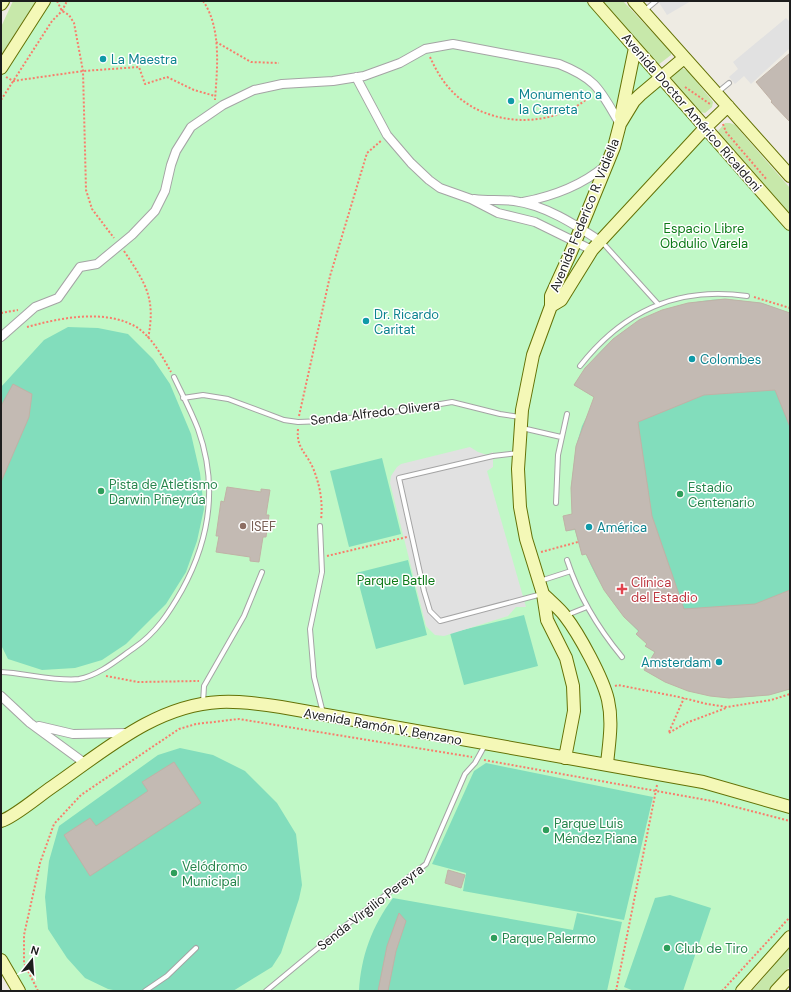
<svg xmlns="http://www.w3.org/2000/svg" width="791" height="992" viewBox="0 0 791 992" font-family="'DM Sans',sans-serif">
<rect width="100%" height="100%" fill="#eeebe3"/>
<path fill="#c7e8aa" d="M13,1H36L1,55V27Z
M602,1H623L671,52V55L658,65Z
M682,68L688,71L713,102L712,107L705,113L700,112L672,81L671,76Z
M725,123H730L735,125L790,188V215L721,137L718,131Z
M790,946V966L768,991H752Z"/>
<path fill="#c0f8c6" d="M44,1H594L790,224V937L742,991H19L1,960V68Z"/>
<path fill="#82ddbc" d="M725,299L761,303L790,313V689C735,705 693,698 644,670L655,652L645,646L647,643L636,634L638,631C615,608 598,584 586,554L582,555L575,530L566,531L572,514L571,488L576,446L582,426L596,398L574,385C612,328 657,302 725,299Z
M68,327L98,328L128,334L153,359L170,384L191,434L200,473L204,509L197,541L186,572L166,604L126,644L102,660L75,668L42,670L8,659L1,645V387L44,340Z
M382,458L401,534L349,547L330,471Z
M408,560L427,635L376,649L356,573Z
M524,615L538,666L464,685L450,633Z
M180,748L213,755L245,771L277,803L296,834L302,885L299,899L281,953L272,967L233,991H118L108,989L85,978L67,958L48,929L45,897L49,861L59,826L158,755Z
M486,763L653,797L624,920L463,891L466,873L432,864L474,771Z
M670,895L711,908L683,991H634L624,987L655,898Z
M393,898L573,930L577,913L622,922L607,991H359C361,956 372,926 393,898Z"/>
<path fill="#e1e1e1" d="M658,1H691L667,15Z
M786,18L790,22V48L751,84L744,76L735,84L729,77L738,69L733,62Z
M470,447L478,452L487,455L493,452V467L487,471L526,607H516L508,616L444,636L435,635L426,626L390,483L391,476L397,467L401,464Z"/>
<path fill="#c3bab3" stroke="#c0b2a6" d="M790,53V122L771,102L772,101L756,82Z
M725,299L761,303L790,313V427L775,390L704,395L638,422L652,516L684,609L755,604L790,590V689L769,695L729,698L710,696L688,691L665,682L644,670L655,652L645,646L647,644L636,634L639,631L624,617L604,590L586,554L582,555L575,529L566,531L563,516L572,514L571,488L576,446L594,397L574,385L585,368L613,339L639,320L662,310L688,303Z
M13,384L32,394L29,417L1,482V406Z
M227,487L261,492V489L270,490L266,515H269L266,537H263L259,562L250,561V557L216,552L219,536H216L221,501L224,502Z
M174,762L201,803L90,876L64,835L90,818L96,826L148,791L142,782Z
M448,870L465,875L461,888L445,883Z
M399,913L406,921L396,951L388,991H378L387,946Z"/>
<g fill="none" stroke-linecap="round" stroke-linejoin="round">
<g stroke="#a4a4a4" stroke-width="6">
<path id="lane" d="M644,11L656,1
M718,92L729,83
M602,242L658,304
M580,366C623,311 677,286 747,296
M183,398L203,395L228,399L284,420L298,422L324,421L383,414L452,402L500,414L520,417
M522,428L561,437
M518,453L493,456L399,478L424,591L430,611L440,621L542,594
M556,503L558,455L567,414
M320,526L322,572L310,629L314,677L323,713
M567,560C579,597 598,628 622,657
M540,581L571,571
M567,615L587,607
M1,672C24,673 59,682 79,679C100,675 118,659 134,648C156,633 169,613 182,590C210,539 218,485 198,429C191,411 182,394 174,377
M203,703L204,686L244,616L262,572
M145,991L167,976L196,948
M266,991L336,933L426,864L465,774L475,763L485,745"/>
</g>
<g stroke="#a4a4a4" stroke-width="10">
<path id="street" d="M356,77L387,135L411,163L429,180L440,188L471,199L498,213L535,222L592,250
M474,199C487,201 501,199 514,201C545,205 574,224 600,241
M523,202C554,196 581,186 605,166
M1,337L35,307L58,298L80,267L97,264L132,235L155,211L165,191L171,165L176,151L191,127L223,105L254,90L282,84L333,81L364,76L400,63L425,49L453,44L559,64C597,79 600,90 620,124
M1,696L30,723L86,764
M39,726L73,734L128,733"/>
</g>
<g stroke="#647206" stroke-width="14">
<path id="secondary" d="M594,1L790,224
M634,1L790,176
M1,4L3,1
M1,68L44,1
M621,116L635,48
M551,306L561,300L592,250L705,128L728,106
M543,594C550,601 559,608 565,616C579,634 603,678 608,700C613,722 609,743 607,764
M565,758L574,711L573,686L566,658L547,620L543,594L526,539L520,507L518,469L522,410L533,355L551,306V296L571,252L614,147L620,124L634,101L640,95L684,58
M1,821C13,818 40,795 52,787C103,752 155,705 220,702C241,701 261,704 281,707L703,782L790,807
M1,960L19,991
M742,991L790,937
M776,991L790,976"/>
</g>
<path stroke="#f87d6b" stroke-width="2" stroke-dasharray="2 2" stroke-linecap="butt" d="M57,1L62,11L69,15L74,23L83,71L86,190L92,209L114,238
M203,1C222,28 217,70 215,100
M216,42L251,62L279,63
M430,57C435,68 441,79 449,88C485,129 554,130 593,94
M6,77L13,81L83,71L139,67L145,84L167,77L194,90L215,96
M685,87L710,104
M1,100L52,21L62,11L67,1
M723,124L726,132L767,180
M124,251C146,284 156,298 148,339
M754,297L790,308
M1,313L18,310
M27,327C60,318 106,308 138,328C153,339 162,356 171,372
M299,416L330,276L367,153L382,140
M298,429C296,448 306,452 313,468C320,485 323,502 321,520
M541,552L578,542
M327,556L407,537
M106,676L138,682L199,681
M615,686L618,685L679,697L707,704L727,707L771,700L790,694
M669,732L684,698
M669,733L686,723L726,708
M484,760L712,801L790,821
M38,991L24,963V935L40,863L54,824L81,795L179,729L196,724L239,719L472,757
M616,991L657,785
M722,991L790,917"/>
<use href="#lane" stroke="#fff" stroke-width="4"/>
<use href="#street" stroke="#fff" stroke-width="8"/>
<use href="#secondary" stroke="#f4f8b7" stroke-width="12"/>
</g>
<g fill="#0f9aa8" stroke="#fff" stroke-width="1.5">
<circle cx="103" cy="59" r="4"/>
<circle cx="511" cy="101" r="4"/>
<circle cx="366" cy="321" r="4"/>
<circle cx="692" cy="359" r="4"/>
<circle cx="589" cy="527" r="4"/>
<circle cx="719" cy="662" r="4"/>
</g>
<g fill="#2e9e5b" stroke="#fff" stroke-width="1.5">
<circle cx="101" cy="491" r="4"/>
<circle cx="680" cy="494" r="4"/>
<circle cx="546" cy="830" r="4"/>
<circle cx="174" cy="873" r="4"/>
<circle cx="494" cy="938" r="4"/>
<circle cx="667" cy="948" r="4"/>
</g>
<circle fill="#8d6e63" stroke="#fff" stroke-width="1.5" cx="243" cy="526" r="4"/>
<path fill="#e0444e" stroke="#fff" stroke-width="1.5" d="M620 583h4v4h4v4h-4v4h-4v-4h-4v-4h4z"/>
<g text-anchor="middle" stroke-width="3" stroke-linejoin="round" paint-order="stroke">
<g font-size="13" fill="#0d838f" stroke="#fff" text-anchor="start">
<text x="111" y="64">La Maestra</text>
<text x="519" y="99">Monumento a<tspan x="519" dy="15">la Carreta</tspan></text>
<text x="374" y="319">Dr. Ricardo<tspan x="374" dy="15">Caritat</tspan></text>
<text x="700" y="364">Colombes</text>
<text x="597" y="532">América</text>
<text x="711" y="667" text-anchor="end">Amsterdam</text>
</g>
<g font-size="13" fill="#1d1d1d" stroke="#fff">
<text transform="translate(692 112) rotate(49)" y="5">Avenida Doctor Américo Ricaldoni</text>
<text transform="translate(584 215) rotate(-68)" y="5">Avenida Federico R. Vidiella</text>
<text transform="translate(375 412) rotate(-7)" y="5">Senda Alfredo Olivera</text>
<text transform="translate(383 726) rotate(10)" y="5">Avenida Ramón V. Benzano</text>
<text transform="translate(370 907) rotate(-38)" y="5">Senda Virgilio Pereyra</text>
</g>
<g font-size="13" fill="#0d7a18" stroke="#fff">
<text x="704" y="233">Espacio Libre<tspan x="704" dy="15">Obdulio Varela</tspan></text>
<text x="396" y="585">Parque Batlle</text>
</g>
<g font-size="13" fill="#27864d" stroke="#fff" text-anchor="start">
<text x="109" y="489">Pista de Atletismo<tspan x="109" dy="15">Darwin Piñeyrúa</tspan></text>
<text x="688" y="492">Estadio<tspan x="688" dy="15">Centenario</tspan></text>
<text x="554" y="828">Parque Luis<tspan x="554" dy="15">Méndez Piana</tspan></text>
<text x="182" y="871">Velódromo<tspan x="182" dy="15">Municipal</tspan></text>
<text x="502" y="943">Parque Palermo</text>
<text x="675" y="953">Club de Tiro</text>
</g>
<g font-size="13" fill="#785e54" stroke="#fff" text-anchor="start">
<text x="251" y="531">ISEF</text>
</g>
<g font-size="13" fill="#be3a42" stroke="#fff" text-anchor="start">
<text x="631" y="587">Clínica<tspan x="631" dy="15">del Estadio</tspan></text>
</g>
</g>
<rect width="791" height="992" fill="none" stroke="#1d1d1d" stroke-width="4"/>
<g transform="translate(32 960) rotate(17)" stroke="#ffffff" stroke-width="3" paint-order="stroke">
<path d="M0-3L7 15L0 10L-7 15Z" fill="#1d1d1d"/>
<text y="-6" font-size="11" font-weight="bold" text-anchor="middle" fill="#1d1d1d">N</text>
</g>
</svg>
